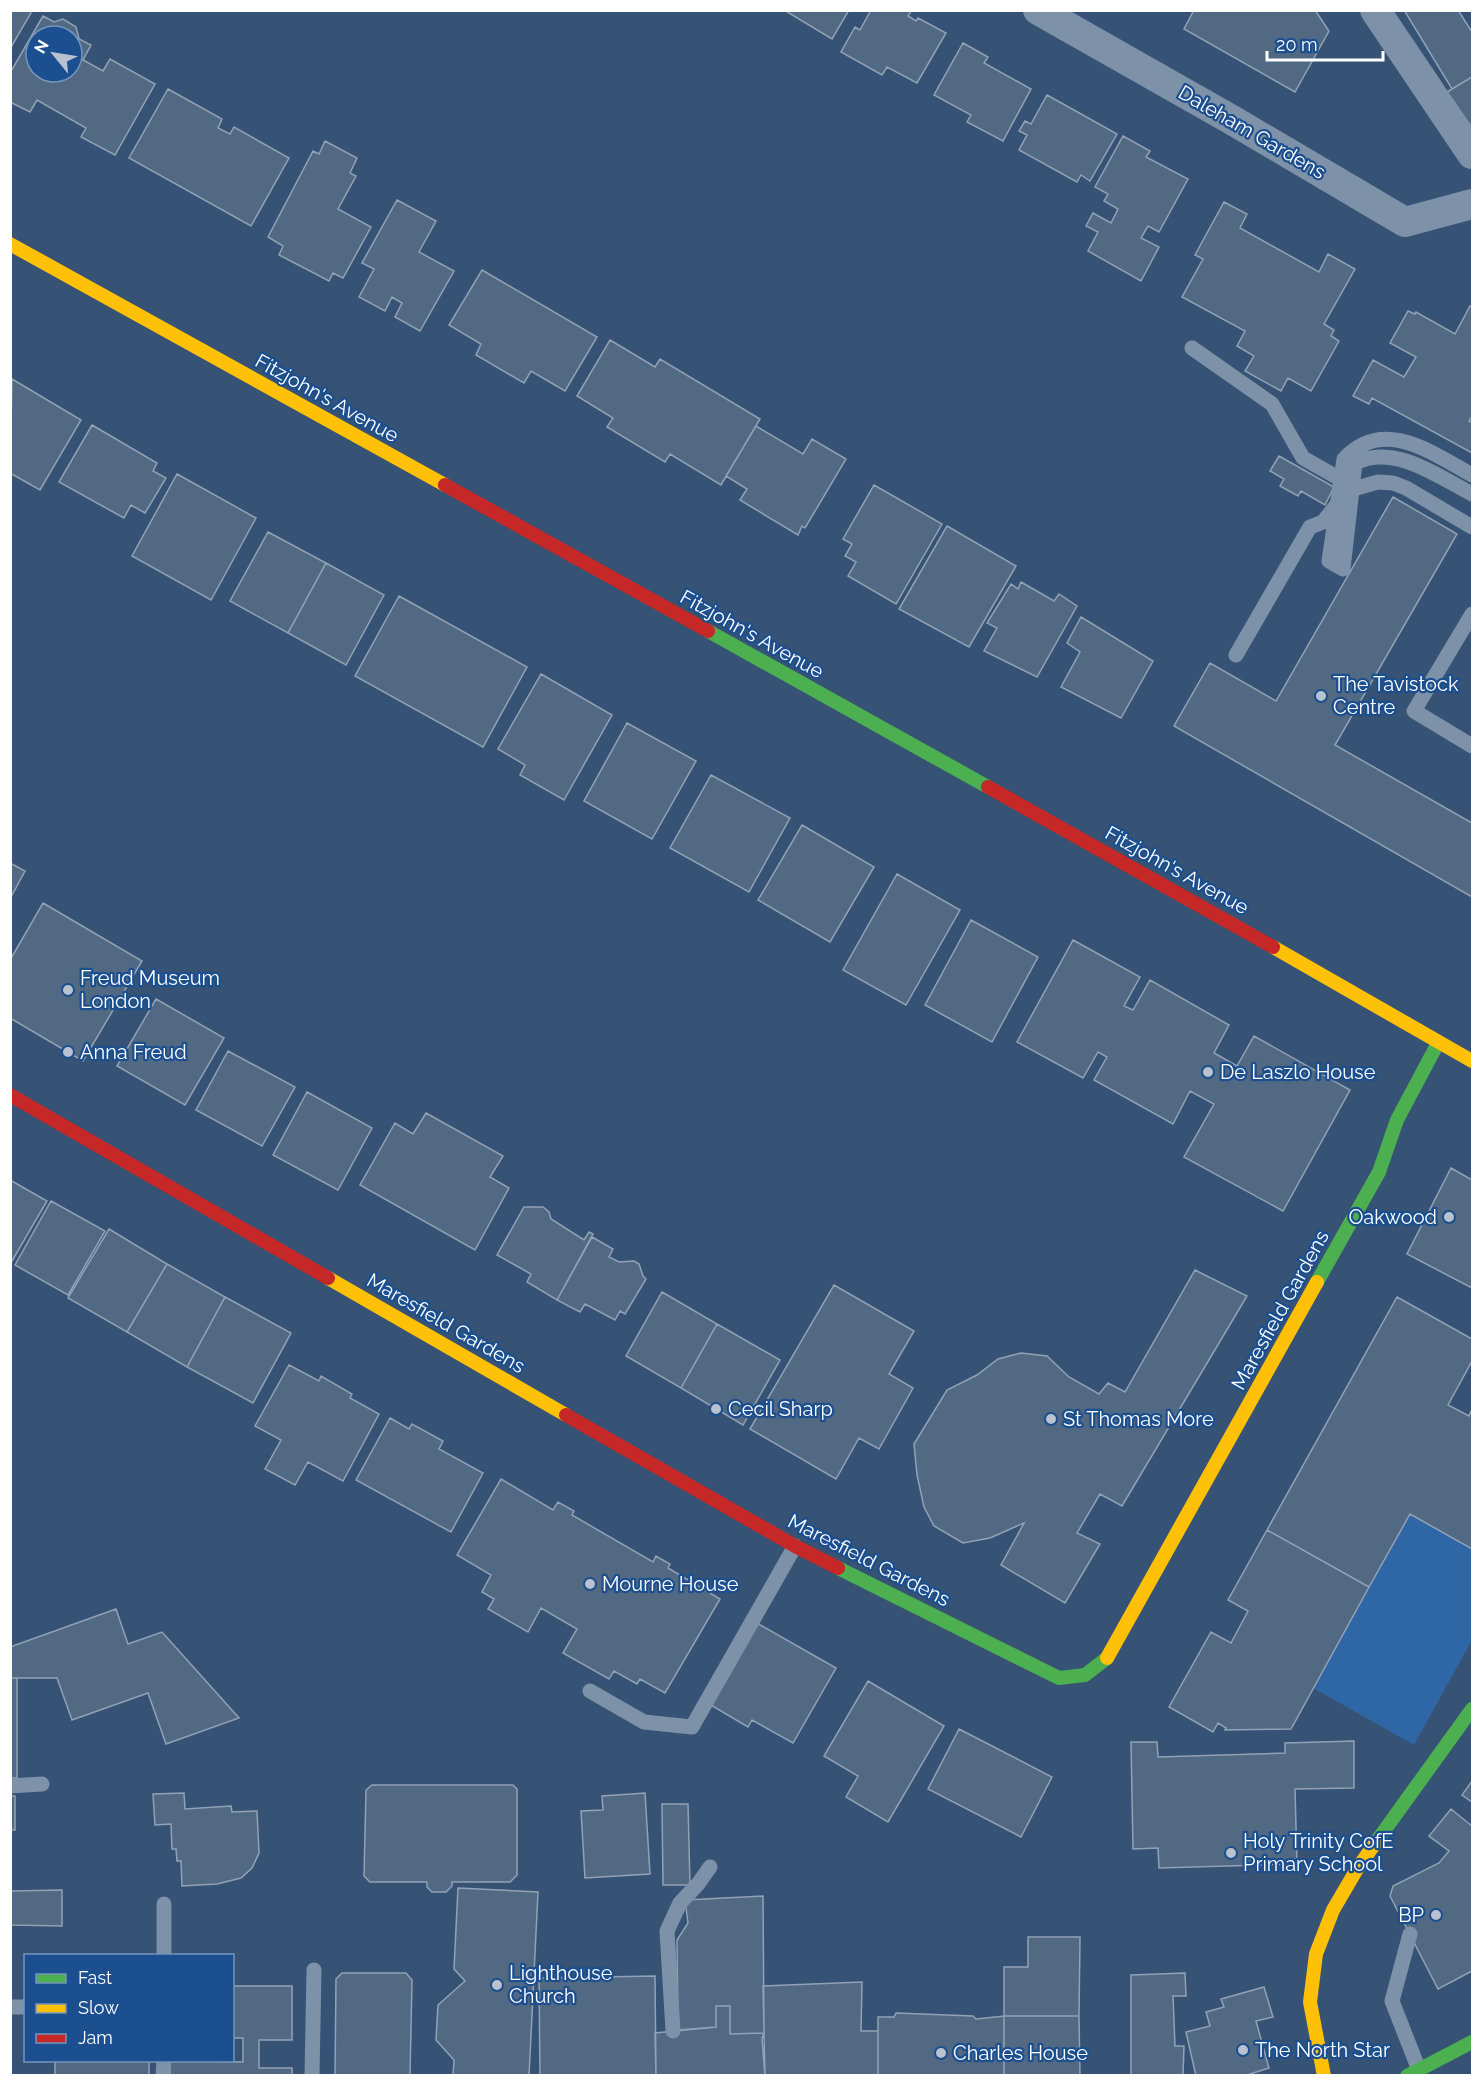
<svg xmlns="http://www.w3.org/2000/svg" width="1483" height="2086" viewBox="0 0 1483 2086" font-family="Raleway,sans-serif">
<rect width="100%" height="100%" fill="#365274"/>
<path fill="#2f66a5" d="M1410,1514L1472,1549V1640L1414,1745L1313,1688Z"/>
<path fill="#526984" stroke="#92a2b6" stroke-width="1.5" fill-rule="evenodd" d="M10,10H30L31,13L10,49Z
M784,10H849L832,39Z
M871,10H912L908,16L916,21L918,18L946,33L917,83L887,67L882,75L841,52L855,27L860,30Z
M1194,10H1315L1329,31L1295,92L1184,29Z
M1404,10H1458L1472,32V77L1452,89Z
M43,16L54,22L63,19L76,27L79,39L91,45L83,60L103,71L110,59L155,84L115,155L81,137L86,128L37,100L30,112L10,102V73ZM36,36H72V72H36Z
M963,43L988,57L984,63L1031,89L1003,141L967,122L971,115L934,95Z
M1472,77V128L1447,92Z
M168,89L222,119L218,128L230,134L234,127L289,158L251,226L129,158Z
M1047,95L1117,134L1090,181L1081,175L1077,182L1019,150L1027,135L1019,131L1025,121L1031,124Z
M1123,136L1150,151L1146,157L1188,179L1159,232L1148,226L1141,238L1159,247L1141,281L1088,251L1098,232L1086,226L1093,213L1111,223L1118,209L1104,201L1108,194L1095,187Z
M325,141L357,158L350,173L356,176L338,209L371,227L343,278L333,273L329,281L279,255L283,246L268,237L313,151L319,154Z
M397,200L436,221L419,252L454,271L420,331L395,317L402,303L392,297L385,311L359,297L374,269L362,263Z
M1224,202L1247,214L1240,228L1319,272L1328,254L1355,269L1324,324L1334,330L1331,336L1339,341L1311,391L1288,378L1281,391L1245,371L1254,356L1237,346L1245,331L1182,297L1203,259L1195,255Z
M482,270L597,337L565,391L531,371L524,383L476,355L481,344L449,325Z
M1470,306L1472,308V416L1469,421L1472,423V453L1372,398L1369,404L1353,396L1373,360L1404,377L1416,357L1390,343L1408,311L1415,314L1416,312L1455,334Z
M610,340L655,367L660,359L760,419L721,485L670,454L665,462L607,427L613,418L577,396Z
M12,379L81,420L40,490L10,473Z
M92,425L157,463L153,471L166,478L145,513L131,505L124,518L59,482Z
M756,426L803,454L812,439L846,459L805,528L802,526L798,535L740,500L747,489L726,476Z
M1279,456L1334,487L1325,505L1301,491L1298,496L1280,486L1284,479L1270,471Z
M177,474L256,518L211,600L132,556Z
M874,485L942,524L896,604L848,576L856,562L845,556L852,544L843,539Z
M1393,497L1457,534L1335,745L1472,823V897L1174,726L1210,663L1276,701Z
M947,526L1016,566L969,647L899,609Z
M268,532L326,563L288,633L230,601Z
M326,563L384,595L346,665L288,633Z
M1021,582L1054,601L1059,594L1077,606L1037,677L984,651L997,628L987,623L1011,584L1018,589Z
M399,596L527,667L483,747L355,676Z
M1081,617L1153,661L1121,718L1061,687L1080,652L1067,643Z
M541,674L612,715L564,800L520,775L525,765L498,749Z
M627,723L696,761L652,839L584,801Z
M711,775L790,818L749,892L670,848Z
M802,825L874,867L830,942L758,900Z
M10,863L25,871L10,899Z
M897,874L960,910L906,1005L843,970Z
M43,903L142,961L83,1061L10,1018V960Z
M971,920L1038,957L992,1042L925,1005Z
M1073,940L1140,977L1124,1006L1133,1010L1150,980L1229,1025L1214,1053L1237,1066L1254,1036L1350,1090L1283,1211L1184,1157L1214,1104L1190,1091L1173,1124L1094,1080L1107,1057L1098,1052L1083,1078L1017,1042Z
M156,999L224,1038L185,1105L117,1066Z
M228,1051L295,1087L262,1146L196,1110Z
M307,1092L372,1128L338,1190L273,1155Z
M426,1113L503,1156L490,1177L509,1188L475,1250L360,1185L395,1123L413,1134Z
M1451,1168L1472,1180V1288L1407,1254Z
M10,1180L47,1201L12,1261L10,1260Z
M51,1201L105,1231L68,1295L15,1265Z
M524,1207H543L549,1212L551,1219L584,1240L589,1232L593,1234L557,1300L527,1282L531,1274L497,1255Z
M109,1229L167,1264L127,1332L68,1298Z
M592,1237L613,1249L609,1257L619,1262L634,1261L639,1264L643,1276L646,1279L625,1314L620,1311L615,1320L585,1304L580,1312L557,1300Z
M167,1264L225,1297L187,1367L127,1332Z
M1195,1270L1247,1296L1122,1506L1100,1494L1077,1533L1100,1544L1065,1603L1001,1565L1024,1523L990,1538L963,1543L934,1526L924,1507L917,1475L914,1444L947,1390L977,1375L998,1359L1021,1353L1047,1356L1069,1377L1099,1394L1108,1383L1125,1392Z
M834,1285L914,1331L889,1374L913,1388L879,1449L859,1438L836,1479L750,1429Z
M662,1292L717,1324L681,1388L626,1356Z
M225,1297L291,1333L253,1403L187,1367Z
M1397,1297L1472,1339V1361L1448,1405L1469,1416L1472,1409V1549L1410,1514L1369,1587L1267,1530Z
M717,1324L780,1360L743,1425L681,1388Z
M289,1365L319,1381L321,1376L352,1394L350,1398L379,1414L343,1481L308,1462L295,1485L265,1469L281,1440L255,1426Z
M390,1418L409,1429L412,1424L443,1441L439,1449L483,1473L451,1532L356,1480Z
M501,1479L553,1510L558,1502L574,1511L572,1515L653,1562L656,1556L670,1564L668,1568L720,1599L665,1693L640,1679L637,1684L614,1671L609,1679L563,1653L577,1629L541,1608L528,1632L488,1609L494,1599L482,1592L491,1575L457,1555Z
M1267,1530L1369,1587L1291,1729L1225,1730L1226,1728L1218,1723L1213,1732L1169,1707L1211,1632L1231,1643L1248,1611L1228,1600Z
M116,1609L128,1644L162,1632L239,1718L166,1744L148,1693L72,1720L57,1678H10V1647Z
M755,1622L836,1668L793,1743L752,1720L748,1727L709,1704Z
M10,1678H17V1778H10Z
M868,1681L944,1726L888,1822L846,1797L858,1776L824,1756Z
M959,1729L1052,1777L1021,1837L928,1789Z
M1354,1741V1788L1295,1789L1297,1864L1159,1868L1158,1848L1133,1849L1131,1742H1157L1158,1757L1285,1753V1743Z
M1472,1781V1802L1462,1795Z
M372,1785H513L517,1789V1875L510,1882H452V1886L446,1892H432L427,1887V1882H370L364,1876L366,1790Z
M184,1793L185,1809L231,1806L232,1812L257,1811L259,1853L252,1868L241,1878L217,1884L182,1886L181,1861H177L176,1849H172L171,1824L155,1825L153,1794Z
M645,1793L650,1874L585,1878L581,1811L603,1810L602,1796Z
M10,1796H15V1830H10Z
M662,1804H688L690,1885H663Z
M1451,1809L1472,1826V1971L1438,1989L1390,1896L1393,1886L1439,1863L1449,1851L1429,1836Z
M458,1888L538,1892L529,2076H453L454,2060L436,2040L438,2005L465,1981L454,1969Z
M62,1890V1926L10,1925V1891Z
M763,1896L764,2033L730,2034V2006H716V2027L678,2030L677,1940L688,1923L685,1900Z
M1028,1937H1080L1079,2016H1004V1967H1028Z
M342,1973H406L412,1980L410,2076H335L336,1979Z
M1185,1973L1186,1996H1173L1175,2046H1184L1183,2076H1131V1975Z
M655,1976L656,2076H540L539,1978Z
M862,1982L861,2031H878V2076H765L763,1986Z
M232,1986H292V2040H259V2068H292V2076H170V2060L243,2062V2038H232Z
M1264,1987L1273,2017L1256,2021L1269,2068L1244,2076H1196L1186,2032L1210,2026L1206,2012L1224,2007L1221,1999Z
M716,2006H730V2034L764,2033L762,2039L765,2076H656L655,2033L716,2027Z
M896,2013L973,2016L976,2019L1004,2016V2076H878V2017H894Z
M1004,2016H1079L1080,2076H1004Z
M55,2060H149V2076H55Z"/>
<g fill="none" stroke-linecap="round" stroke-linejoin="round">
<path stroke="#7d92a8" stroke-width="15" d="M1192,348L1272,404L1303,458L1349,484
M1472,475C1432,453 1383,416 1344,459L1329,561L1343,569L1355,463C1394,443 1439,477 1472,494
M1472,614L1414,711L1472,746
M1236,655L1310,527L1323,522L1346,493L1357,488L1378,482L1393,483L1406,488L1472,527
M590,1691L644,1722L692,1727L795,1546
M10,1786L42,1784
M1410,1934L1392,2001L1419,2070
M164,1956V1904
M10,2007H26
M673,2031L667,1931L680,1903L698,1884L710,1867
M163,2076L164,2060
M312,2076L314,1970"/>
<path stroke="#7d92a8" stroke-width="30" d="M1038,10L1232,120L1405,222L1472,204
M1375,10L1472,154"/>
<path stroke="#4caf50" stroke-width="14" d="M708,631L988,787
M1317,1282L1379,1172L1397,1120L1438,1043
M838,1568L1059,1678L1085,1675L1107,1658
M1376,1842L1472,1709
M1407,2076L1472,2042"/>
<path stroke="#ffc107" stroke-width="14" d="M10,244L445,485
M1273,947L1472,1061
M328,1278L566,1415
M1107,1658L1317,1282
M1324,2076L1310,2002L1316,1954L1333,1910L1357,1869L1376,1842"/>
<path stroke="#c62828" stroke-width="14" d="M445,485L708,631
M988,787L1273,947
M10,1095L328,1278
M566,1415L795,1546L838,1568"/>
</g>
<g fill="#b9c2ce" stroke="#1b4f8f" stroke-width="2">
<circle cx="1321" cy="696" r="6"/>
<circle cx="68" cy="990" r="6"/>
<circle cx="68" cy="1052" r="6"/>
<circle cx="1208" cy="1072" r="6"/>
<circle cx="1449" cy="1217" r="6"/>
<circle cx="716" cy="1409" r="6"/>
<circle cx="1051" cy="1419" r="6"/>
<circle cx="590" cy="1584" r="6"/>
<circle cx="1231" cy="1853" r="6"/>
<circle cx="1436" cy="1915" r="6"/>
<circle cx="497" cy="1985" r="6"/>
<circle cx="1243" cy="2050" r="6"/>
<circle cx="941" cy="2053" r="6"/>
</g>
<g text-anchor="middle" stroke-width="4.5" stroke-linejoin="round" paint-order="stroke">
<g font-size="20" fill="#fff" stroke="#1b4f8f">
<text transform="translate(1252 132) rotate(30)" y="7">Daleham Gardens</text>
<text transform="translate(327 398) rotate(29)" y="7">Fitzjohn's Avenue</text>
<text transform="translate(752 634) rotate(29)" y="7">Fitzjohn's Avenue</text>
<text transform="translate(1177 870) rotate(29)" y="7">Fitzjohn's Avenue</text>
<text transform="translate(1280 1310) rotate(-61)" y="7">Maresfield Gardens</text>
<text transform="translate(446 1323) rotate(30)" y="7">Maresfield Gardens</text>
<text transform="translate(869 1560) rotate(27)" y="7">Maresfield Gardens</text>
</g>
<g font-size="20" fill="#fff" stroke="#1b4f8f" text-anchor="start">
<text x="1333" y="691">The Tavistock<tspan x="1333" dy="23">Centre</tspan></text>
<text x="80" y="985">Freud Museum<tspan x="80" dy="23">London</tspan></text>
<text x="80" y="1059">Anna Freud</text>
<text x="1220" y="1079">De Laszlo House</text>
<text x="1437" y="1224" text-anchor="end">Oakwood</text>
<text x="728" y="1416">Cecil Sharp</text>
<text x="1063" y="1426">St Thomas More</text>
<text x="602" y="1591">Mourne House</text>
<text x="1243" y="1848">Holy Trinity CofE<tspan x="1243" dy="23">Primary School</tspan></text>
<text x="1424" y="1922" text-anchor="end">BP</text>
<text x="509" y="1980">Lighthouse<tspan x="509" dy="23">Church</tspan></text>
<text x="1255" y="2057">The North Star</text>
<text x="953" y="2060">Charles House</text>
</g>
</g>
<rect width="1483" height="2086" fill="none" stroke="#ffffff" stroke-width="24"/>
<rect x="24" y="1954" width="210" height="108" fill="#1b4f8f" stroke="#7695bc" stroke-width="1.5"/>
<rect x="36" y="1974" width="30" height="9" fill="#4caf50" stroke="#7695bc" stroke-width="1.5"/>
<text x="78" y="1984" font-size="18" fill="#ffffff">Fast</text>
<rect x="36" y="2004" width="30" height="9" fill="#ffc107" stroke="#7695bc" stroke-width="1.5"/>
<text x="78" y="2014" font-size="18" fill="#ffffff">Slow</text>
<rect x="36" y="2034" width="30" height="9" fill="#c62828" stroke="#7695bc" stroke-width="1.5"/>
<text x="78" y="2044" font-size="18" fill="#ffffff">Jam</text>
<g transform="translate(54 54) rotate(300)"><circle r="28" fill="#1b4f8f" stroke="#7695bc" stroke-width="1.5"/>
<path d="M0-4.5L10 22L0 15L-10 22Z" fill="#b9c2ce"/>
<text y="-9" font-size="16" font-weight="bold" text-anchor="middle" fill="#ffffff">N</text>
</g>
<path d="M1267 51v9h116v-9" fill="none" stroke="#ffffff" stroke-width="3"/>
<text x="1276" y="51" font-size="18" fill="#ffffff" stroke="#1b4f8f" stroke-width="4.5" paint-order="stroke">20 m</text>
</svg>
